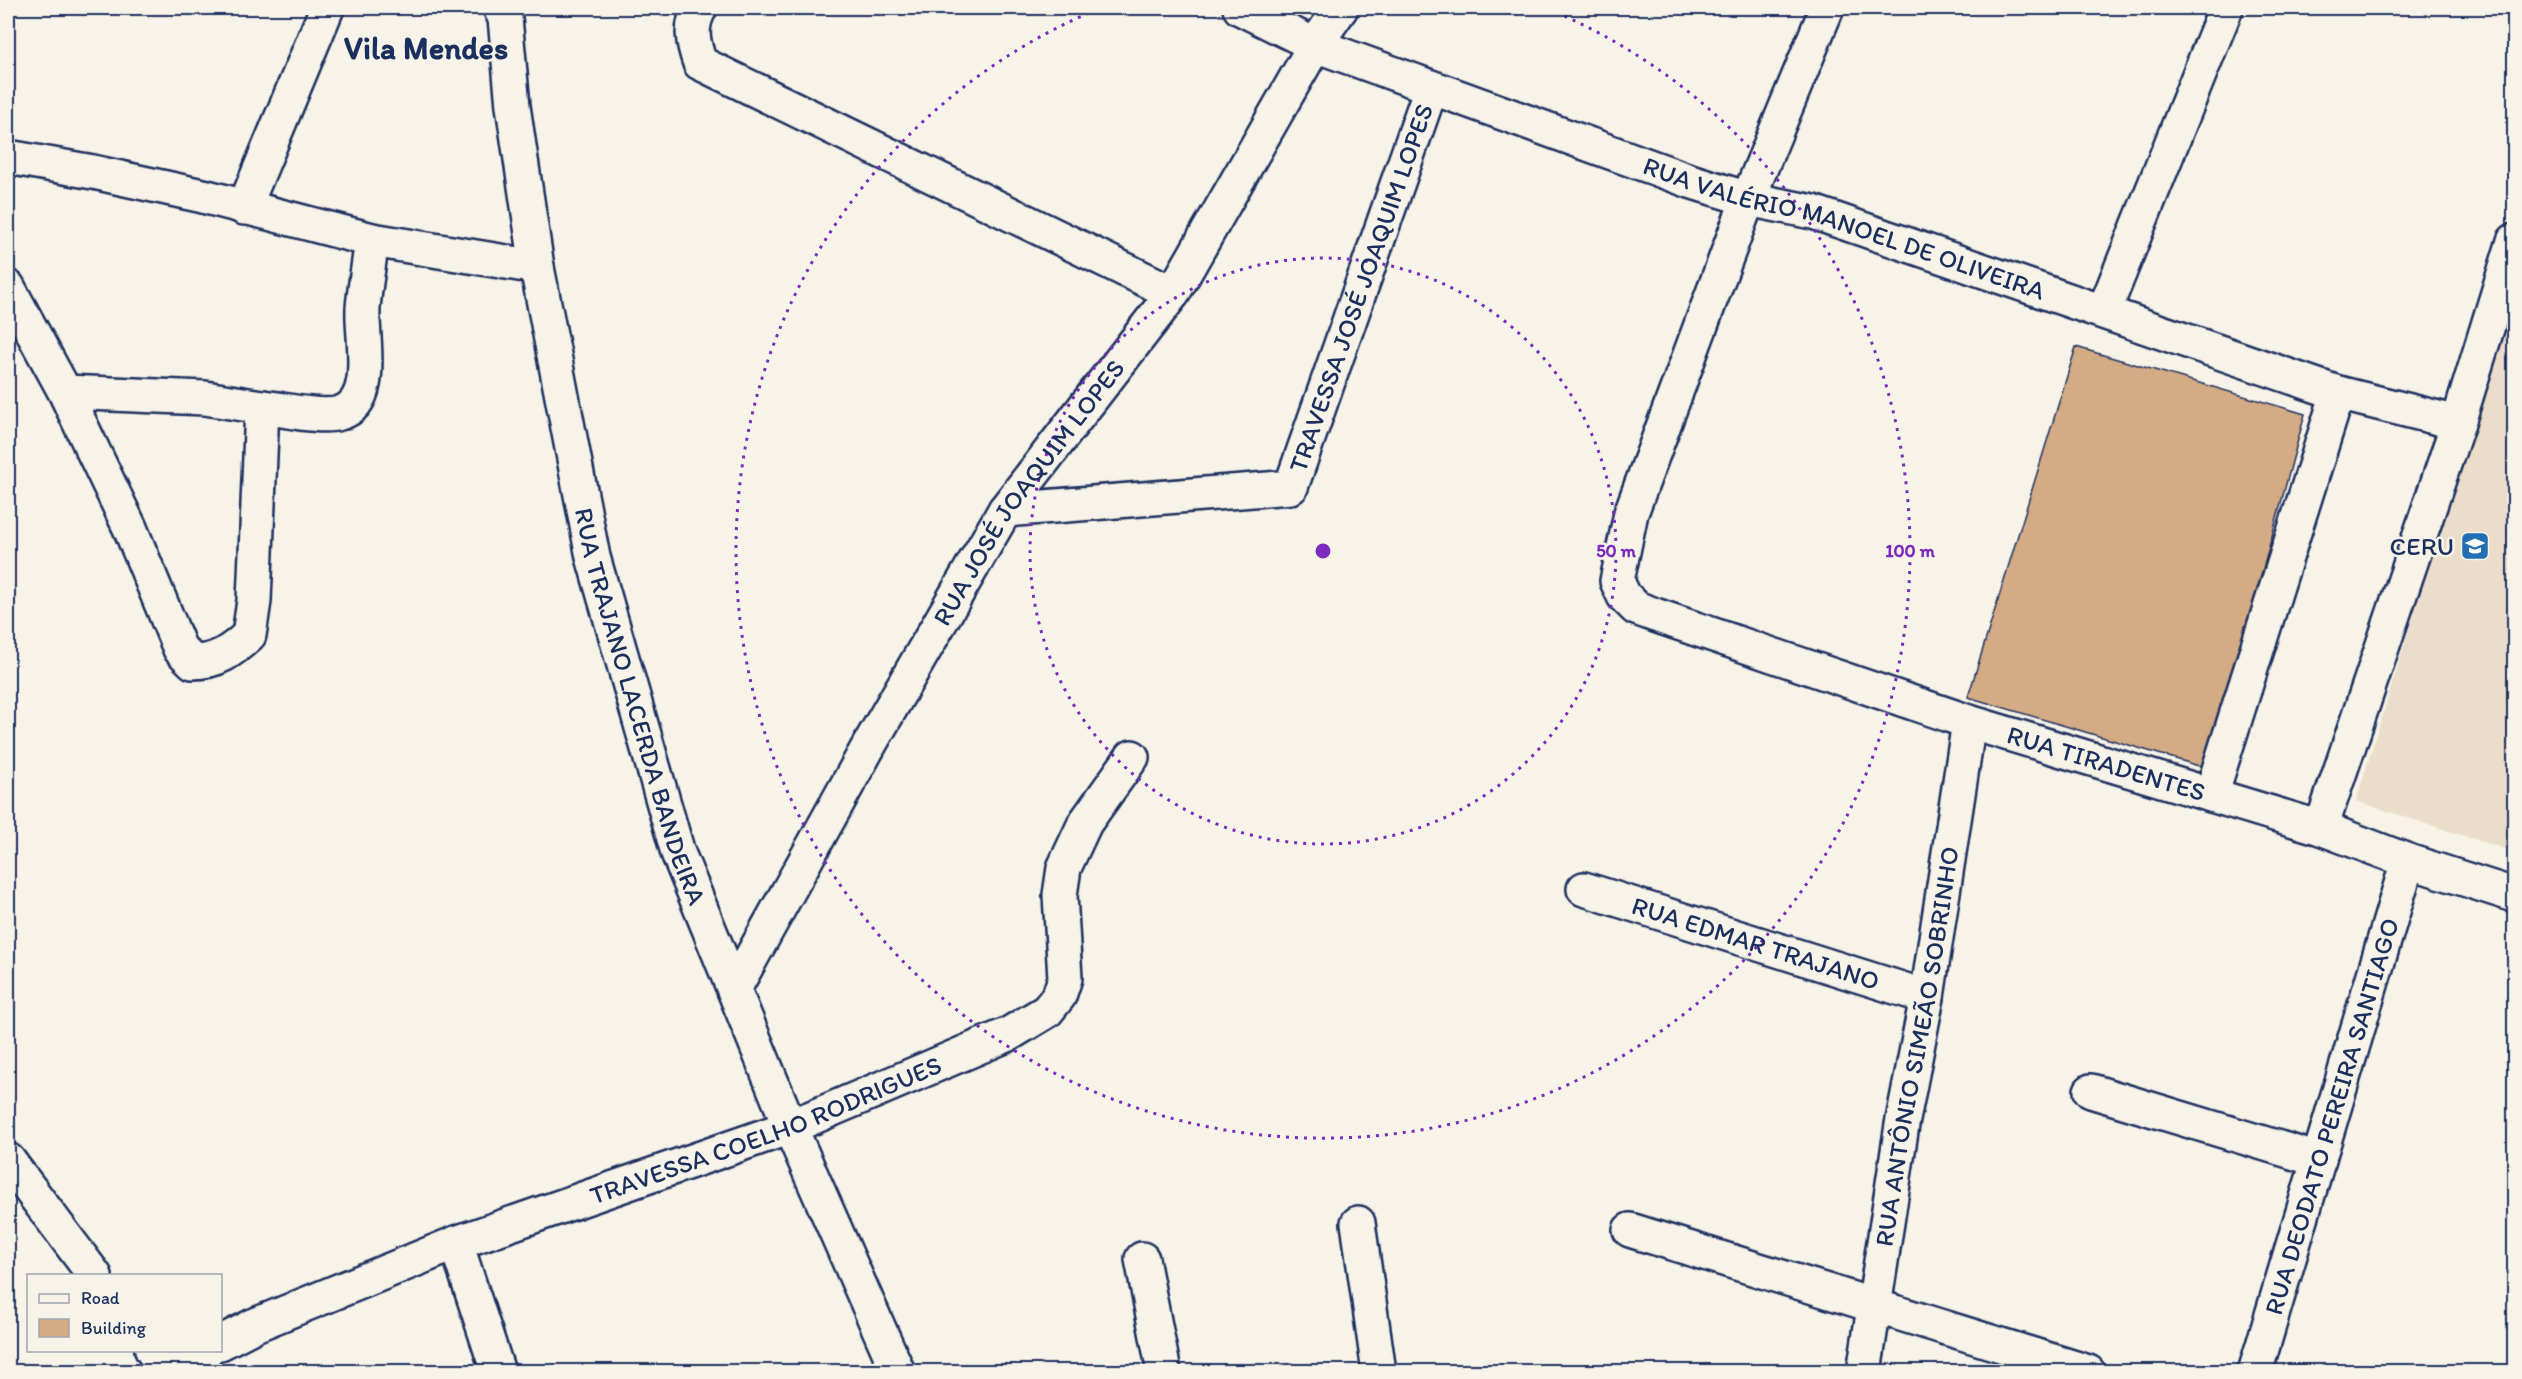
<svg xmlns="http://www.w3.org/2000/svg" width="2522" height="1379" viewBox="0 0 2522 1379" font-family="Itim,sans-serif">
<rect width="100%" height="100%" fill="#f7f3e8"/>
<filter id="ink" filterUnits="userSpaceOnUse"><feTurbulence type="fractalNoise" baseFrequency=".0167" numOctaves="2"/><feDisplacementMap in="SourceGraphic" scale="12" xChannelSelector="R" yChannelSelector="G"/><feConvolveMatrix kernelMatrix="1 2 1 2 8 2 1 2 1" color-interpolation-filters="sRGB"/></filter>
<g filter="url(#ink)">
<path fill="#ecddca" d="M2514,290V852L2356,801Z"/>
<path fill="#d3ab85" stroke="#1b2f5e" stroke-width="1.5" d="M2076,347L2305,414L2209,769L1968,697Z"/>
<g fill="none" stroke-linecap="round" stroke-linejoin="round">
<g stroke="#1b2f5e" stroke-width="38">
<g id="minor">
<path id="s1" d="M500,8L505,18L513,106L537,267L593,557L678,853L790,1127L898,1372"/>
<path d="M700,8C689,27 693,43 700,63L1173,293"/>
<path id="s2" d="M1240,8L1315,45L1690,181L1748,199L1813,212L2338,393L2458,423"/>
<path id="s3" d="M1827,8L1748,199L1631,513L1617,581L1624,596L1636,608L1655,615L1969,722L2321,828L2408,861L2514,895"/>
<path d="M8,157L93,172L203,196L372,240L537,267"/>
<path d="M244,208L327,8"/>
<path d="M8,287L65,392L130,528L180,649L193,662C217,662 232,651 249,635L254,601L262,407L205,398L65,392"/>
<path d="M2104,311L2226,8"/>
<path d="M262,407C283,409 321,419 340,413C378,402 361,336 363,308C365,285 369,263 372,240"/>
<path id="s4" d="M1005,510L1291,487L1431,88"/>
<path d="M2211,795L2338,393"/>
<path d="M2321,828L2458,423L2514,241"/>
<path id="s5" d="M1584,889L1927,997"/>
<path id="s6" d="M734,989L871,742L1005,510L1173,293L1315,45L1341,8"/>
<path d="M2091,1091L2319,1160"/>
<path d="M8,1160L95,1276"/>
<path d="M1358,1223L1379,1372"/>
<path d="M1630,1230L2088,1372"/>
<path d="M456,1243L498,1372"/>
<path d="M1142,1259L1164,1372"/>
<path id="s7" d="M220,1343L255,1325L456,1243L790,1127L1009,1034L1047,1011L1059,996L1065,978L1060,895L1064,868L1085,823L1132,757"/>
<path d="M152,1350L167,1371L207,1350"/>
<path id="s8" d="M1864,1372L1902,1125L1927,997L1969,722"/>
<path id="s9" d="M2255,1372L2408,861"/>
</g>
</g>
<use href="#minor" stroke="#f7f3e8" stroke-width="33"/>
</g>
</g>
<g fill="none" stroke="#7b2cbf" stroke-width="3" stroke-dasharray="3 6">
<circle cx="1323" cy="551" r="293"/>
<path d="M1548 9A587 587 0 1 1 1098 9"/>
</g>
<defs>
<g id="school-square" transform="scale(1.5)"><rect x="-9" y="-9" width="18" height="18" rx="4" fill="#1f6fb2" stroke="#f7f3e8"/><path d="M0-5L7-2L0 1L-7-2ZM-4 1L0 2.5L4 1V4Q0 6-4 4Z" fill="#fff"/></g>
</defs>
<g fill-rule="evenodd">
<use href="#school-square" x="2475" y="546"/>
</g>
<g text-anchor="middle" stroke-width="5" stroke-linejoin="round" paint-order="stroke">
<g font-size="26" fill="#1b2f5e" stroke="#f7f3e8">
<text dy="9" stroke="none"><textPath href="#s2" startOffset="644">RUA VALÉRIO MANOEL DE OLIVEIRA</textPath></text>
<text dy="9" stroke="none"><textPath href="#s4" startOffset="498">TRAVESSA JOSÉ JOAQUIM LOPES</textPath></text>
<text dy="9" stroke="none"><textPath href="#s6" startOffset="578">RUA JOSÉ JOAQUIM LOPES</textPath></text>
<text dy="9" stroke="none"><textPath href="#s1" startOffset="714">RUA TRAJANO LACERDA BANDEIRA</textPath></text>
<text dy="9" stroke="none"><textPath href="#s3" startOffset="1140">RUA TIRADENTES</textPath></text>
<text dy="9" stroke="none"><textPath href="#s5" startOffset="180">RUA EDMAR TRAJANO</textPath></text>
<text dy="9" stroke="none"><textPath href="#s8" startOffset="330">RUA ANTÔNIO SIMEÃO SOBRINHO</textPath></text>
<text dy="9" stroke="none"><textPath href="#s9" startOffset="267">RUA DEODATO PEREIRA SANTIAGO</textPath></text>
<text dy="9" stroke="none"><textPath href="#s7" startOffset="586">TRAVESSA COELHO RODRIGUES</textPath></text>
</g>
<g font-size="26" fill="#1b2f5e" stroke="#f7f3e8" text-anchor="end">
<text x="2454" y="555">CERU</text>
</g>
<g font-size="32" font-weight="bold" fill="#1b2f5e" stroke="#f7f3e8">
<text x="426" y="59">Vila Mendes</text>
</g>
</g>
<circle cx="1323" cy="551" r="9" fill="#7b2cbf" stroke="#f7f3e8" stroke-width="3"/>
<g font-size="18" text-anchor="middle" font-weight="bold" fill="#7b2cbf" stroke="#f7f3e8" stroke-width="5" stroke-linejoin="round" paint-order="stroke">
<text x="1616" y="557">50 m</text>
<text x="1910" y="557">100 m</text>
</g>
<rect width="2522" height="1379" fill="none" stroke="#f7f3e8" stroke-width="30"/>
<rect x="15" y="15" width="2492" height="1349" fill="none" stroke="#1b2f5e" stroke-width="2" filter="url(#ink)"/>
<rect x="27" y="1274" width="195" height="78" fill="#f7f3e8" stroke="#9fa5b1" stroke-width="1.5"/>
<rect x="39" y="1294" width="30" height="9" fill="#f7f3e8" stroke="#9fa5b1" stroke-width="1.5"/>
<text x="81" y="1304" font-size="18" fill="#1b2f5e">Road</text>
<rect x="39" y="1319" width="30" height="18" fill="#d3ab85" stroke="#9fa5b1" stroke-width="1.5"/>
<text x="81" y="1334" font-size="18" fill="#1b2f5e">Building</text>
</svg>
